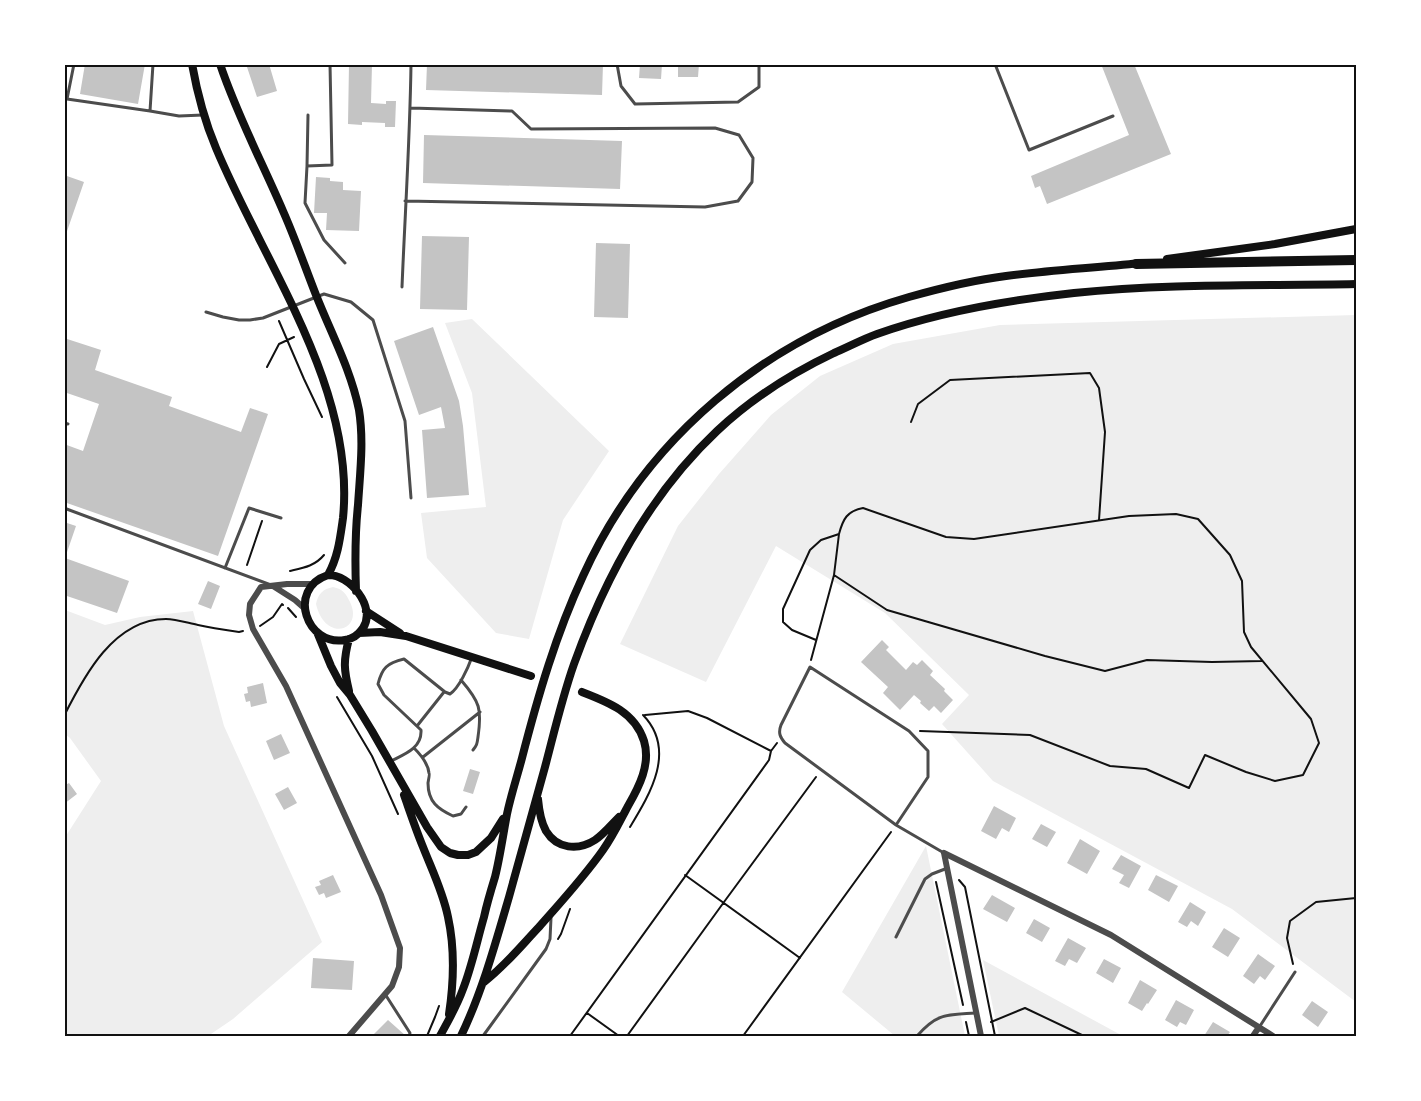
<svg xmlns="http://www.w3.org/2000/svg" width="1421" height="1101" viewBox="0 0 1421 1101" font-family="Merriweather,serif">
<rect width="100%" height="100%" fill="#fff"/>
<path fill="#eee" d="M1356,315V1002L1232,909L993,781L942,724L969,695L885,613L776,546L706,682L620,644L678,526L719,474L771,415L820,376L893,344L1000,325Z
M472,319L609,451L563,520L529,639L496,633L427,558L421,513L486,507L472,393L445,323Z
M333,587C343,589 346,594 350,602C364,631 325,643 316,604C318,594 323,589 333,587Z
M65,610L105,625L140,617L193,611L224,726L322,942L233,1019L208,1036H65L64,839L101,781L70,738L65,734Z
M926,846L965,1036H895L842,992Z
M983,960L1121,1035L1124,1036H999Z"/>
<path fill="#c4c4c4" d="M85,64H145L138,104L80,94Z
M246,64H269L277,91L257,97Z
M349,64H372L371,103L386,104V101H396L395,127H385V123L362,122V125L348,124Z
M427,64H603L602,95L426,90Z
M640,64H662L661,79L639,78Z
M678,64H699L698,77H678Z
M1101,64H1134L1171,154L1047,204L1040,186L1035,188L1031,176L1129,135Z
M424,135L622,141L620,189L423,183Z
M64,175L84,182L65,237H64Z
M316,177L330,178V181L343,182V190L361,191L359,231L326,230L327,213H314Z
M422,236L469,237L467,310L420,309Z
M596,243L630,244L628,318L594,317Z
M433,327L459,401L463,426L469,495L427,498L422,430L445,428L441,407L419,415L394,341Z
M64,338L101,350L95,370L172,397L169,406L241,432L250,408L268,414L218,556L64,502V444L83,451L99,404L64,392Z
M64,522L76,526L65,558L129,581L117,613L64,595Z
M208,581L220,586L211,609L198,604Z
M882,640L889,647L886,650L906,670L913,662L917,665L922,660L933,671L930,675L945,689L944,691L953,700L941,713L934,706L929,711L920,703L921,701L914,695L900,710L883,693L888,687L861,662Z
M263,683L267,703L251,707L250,701L246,702L244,694L248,693L247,687Z
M281,734L290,753L274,760L266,741Z
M470,769L480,772L473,794L463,791Z
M69,783L77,794L64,804V786Z
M288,787L297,803L284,810L275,794Z
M994,806L1016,818L1009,832L1002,828L996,839L981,831Z
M1041,824L1056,832L1047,847L1032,839Z
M1080,839L1100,851L1087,874L1067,863Z
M1121,855L1141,866L1129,888L1119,883L1124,875L1112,869Z
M333,875L341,892L326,898L324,893L319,895L315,887L321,885L319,881Z
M1156,875L1178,886L1169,902L1148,890Z
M992,895L1015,908L1007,922L983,909Z
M1190,902L1206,912L1198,926L1191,921L1187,927L1178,922Z
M1034,919L1050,928L1042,942L1026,933Z
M1224,928L1240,938L1228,957L1212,947Z
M1068,938L1086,948L1077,963L1069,959L1065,966L1055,961Z
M1258,954L1275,966L1265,980L1260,976L1254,984L1243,976Z
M313,958L354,961L352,990L311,988Z
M1104,959L1121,968L1113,983L1096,973Z
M1140,980L1157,990L1148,1004L1147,1003L1142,1011L1128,1003Z
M1176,1000L1194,1010L1186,1025L1180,1022L1177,1027L1165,1020Z
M1312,1001L1328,1012L1318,1027L1302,1015Z
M388,1020L406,1036H372Z
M1213,1022L1230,1032L1227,1036H1204Z"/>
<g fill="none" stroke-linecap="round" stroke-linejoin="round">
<path stroke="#111" stroke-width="2" d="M279,321L304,379L322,417
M267,367L279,344L294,337
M911,422L918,404L950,380L1090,373L1099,388L1105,432L1099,520
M247,565L262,521
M290,571C303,568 315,566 324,555
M834,575L887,610L1045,656L1105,671L1147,660L1212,662L1262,661
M288,608L296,617
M260,626L273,617L282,604L283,605
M816,640L792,630L783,622V609L810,550L821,540L839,534C843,519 847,511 863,508L946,537L974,539L1129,516L1176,514L1198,519L1230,555L1242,581L1244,632L1251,647L1311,719L1319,743L1303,775L1275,781L1246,772L1205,755L1189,788L1146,769L1110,766L1030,735L920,731
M811,660L834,575L839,534
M337,697L372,756L398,814
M645,715L688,711L707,718L771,751
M64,716C84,676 114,619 166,619C176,619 188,623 198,625C211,628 225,630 239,632L243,631
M630,827C650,794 677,750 643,715
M685,875L800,958
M959,880L965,887L995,1036
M936,882L963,1005
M558,939L561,934L570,909
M1293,964L1287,938L1290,921L1316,902L1356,898
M587,1013L619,1036
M966,1022L969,1036
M991,1022L1025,1008L1084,1036
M427,1036L435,1017L439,1006
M570,1036L769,760L771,751L777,743
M627,1036L724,902L816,777
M743,1036L891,832"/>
<path stroke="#4c4c4c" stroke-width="3" d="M74,64L67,99L150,111
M153,64L150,111L179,116L203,115
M330,64L332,165L307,166L305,203L324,240L345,263
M617,64L621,86L635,104L738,102L759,87V64
M995,64L1029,150L1113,116
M307,166L308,115
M405,201L705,207L738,201L752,182L753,158L739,135L715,128L531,129L512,111L411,108
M402,287C405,213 410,139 411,64
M206,312L223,317L239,320H250L263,318L324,294L351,302L373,320L405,421L411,498
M64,423L68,424
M64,508L271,585
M225,568L249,508L281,518
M461,680C480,702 482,709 478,737C477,744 477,745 473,750
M417,726L444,692
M414,748C421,755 428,763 429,773C430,774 428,782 428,783C428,802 438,809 453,816L461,814L466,807
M423,757L480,712
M391,761C405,754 422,748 421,730L384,695L378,684C382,668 387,663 404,659L445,692L450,694C459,688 468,668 472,657
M896,825L928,777V751L909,731L810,667L781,725C778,733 780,737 785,743L896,825L944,853
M896,937L925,879L932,874L945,869
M385,994L410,1033L409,1036
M1260,1026L1295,972
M483,1036L546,949L550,939L551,918
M917,1036C937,1013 946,1015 975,1013"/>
<path stroke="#4c4c4c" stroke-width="6" d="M312,584H287L261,587L250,604L249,615L253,629L286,686L381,895L400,948L399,967L392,986L349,1036
M273,586L295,600L304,608
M944,853L1111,935L1273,1036
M944,853L981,1036
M1253,1036L1259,1027"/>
<path stroke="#111" stroke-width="8" d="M192,64C197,92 205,122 216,148C264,264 356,387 343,518C340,539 338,557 328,575
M220,64C237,115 262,162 283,211C295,238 305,267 316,295C331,333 351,370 359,410C364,441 360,473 358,505C355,533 355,562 356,591
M1167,259L1275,244L1356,229
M328,575C349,574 377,607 363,628C359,634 352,639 345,640C307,647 286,589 328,575Z
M366,611L400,633
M317,632L331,666L340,683L350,695L372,731L427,827L441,847L450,853L458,855H468L476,852L491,838L503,819
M359,633L380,632L406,636L531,676
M349,639C343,661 344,670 349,691
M404,795C410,812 416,830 423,847C432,870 443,892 448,917C455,949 454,981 449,1014
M538,799C539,810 541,822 546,831C557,849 578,851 595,840C604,834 611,825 619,817
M484,982C505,966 521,946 539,927C561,902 584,877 603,850C613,836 620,821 628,806C639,787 651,764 644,741C635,712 608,702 582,692
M440,1036C448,1021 457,1006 463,989C472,966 477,941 484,917C487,903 491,890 495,877C500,857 503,835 507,814C511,795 517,777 522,758C538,696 556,634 583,576C645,439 765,338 909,297C941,288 974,280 1006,276C1051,270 1095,268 1140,263
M461,1036C482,992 495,945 509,897C521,854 533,811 545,767C554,733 562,698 574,664C605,578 650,494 717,431C751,399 792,373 834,353C848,347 863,339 877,334C939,312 1009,300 1074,293C1168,283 1263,286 1356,284"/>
<path stroke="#111" stroke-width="10" d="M1136,264L1356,260"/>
</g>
<rect width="1421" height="1101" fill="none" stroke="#ffffff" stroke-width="132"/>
<rect x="66" y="66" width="1289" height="969" fill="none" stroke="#111" stroke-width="2"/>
</svg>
